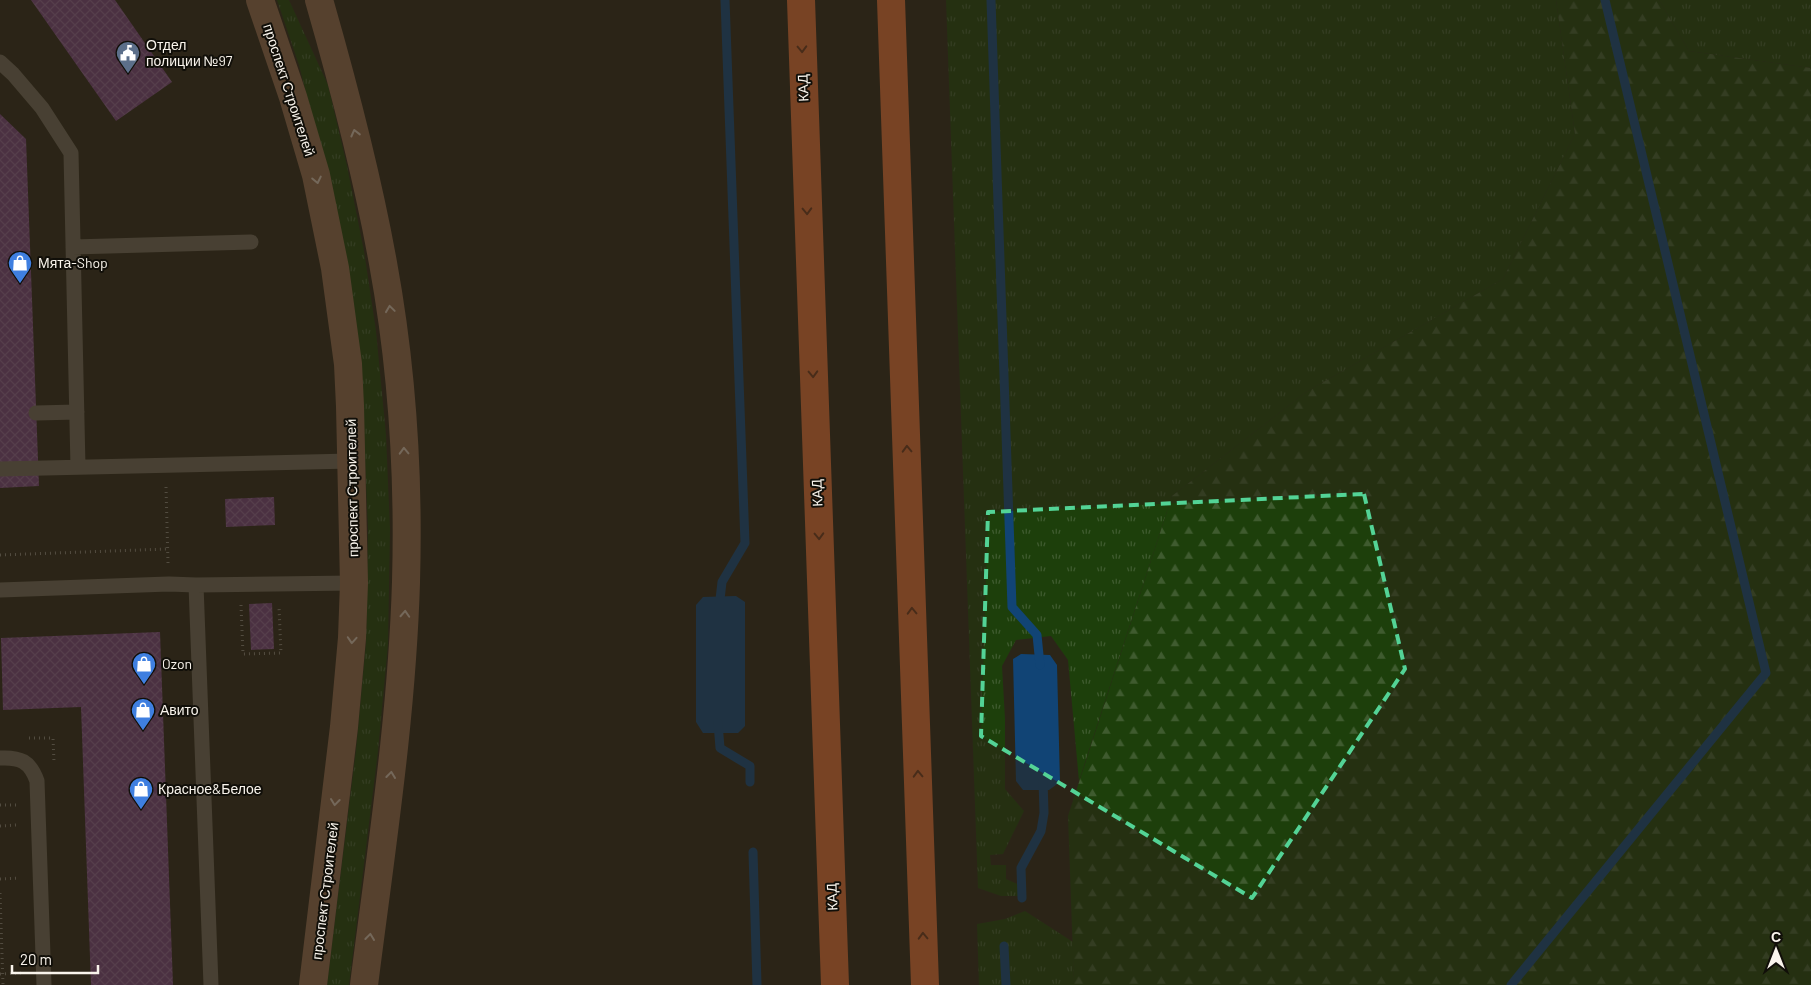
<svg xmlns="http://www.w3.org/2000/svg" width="1811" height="985" viewBox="0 0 1811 985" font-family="Barlow,sans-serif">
<defs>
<pattern id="grass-tufts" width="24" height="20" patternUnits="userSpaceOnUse" patternTransform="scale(1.25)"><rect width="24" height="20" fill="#1d3f0b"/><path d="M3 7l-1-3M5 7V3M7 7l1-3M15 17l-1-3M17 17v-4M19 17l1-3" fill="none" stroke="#3f5b2f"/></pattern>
<pattern id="forest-firs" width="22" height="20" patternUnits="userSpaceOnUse" patternTransform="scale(1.25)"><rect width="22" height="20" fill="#1d3f0b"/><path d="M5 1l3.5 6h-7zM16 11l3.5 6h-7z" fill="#3f5b2f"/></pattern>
<pattern id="building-cross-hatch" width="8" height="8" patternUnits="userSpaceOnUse" patternTransform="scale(1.25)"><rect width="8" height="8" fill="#724175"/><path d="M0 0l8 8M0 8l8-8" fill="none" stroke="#875d89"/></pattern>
</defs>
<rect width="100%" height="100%" fill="#2b2518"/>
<path fill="url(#grass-tufts)" d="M277,0H289L328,85L347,166L364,251L376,331L386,435L390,529L388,644L378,751L349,985H327L356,750L366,643L368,528L364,437L329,184L299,65Z
M946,0H1556L1575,134L1503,279L1306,392L1172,496L1079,781L1068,660L1051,636L1016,640L1002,666L1005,719V789L1024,811L1003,854L990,855L991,865H1006V879L1020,885L1021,896H1001L978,888Z
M1659,0H1811V68L1689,51Z
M1025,911L1073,942L1074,985H979L977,924L1005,919Z"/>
<path fill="url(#forest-firs)" d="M1556,0H1659L1689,51L1811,68V985H1074L1068,816L1172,496L1306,392L1503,279L1575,134Z"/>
<path fill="#114475" d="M736,596L745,602V726L738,733H703L696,722V605L703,597Z
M1021,654L1050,655L1057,665L1060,782L1049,790H1023L1016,781L1013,659Z"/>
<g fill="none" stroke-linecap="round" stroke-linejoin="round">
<path stroke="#114475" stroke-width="9" d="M991,0L1012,607L1037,635L1040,665
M719,608L722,582L745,543L725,0
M718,723L720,748L750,766V782
M753,852L757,985
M1022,898L1021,868L1041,831L1044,813L1043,780
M1004,946L1006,985
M1511,985L1766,673L1605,0"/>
</g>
<path fill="url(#building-cross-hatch)" d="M31,0H115L172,82L116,121Z
M0,114L26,139L39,486L0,488Z
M274,497L275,525L226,527L225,499Z
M272,603L274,649L251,650L249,604Z
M160,632L173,985H91L81,707L3,710L1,638Z"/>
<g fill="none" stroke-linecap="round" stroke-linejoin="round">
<path stroke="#827c71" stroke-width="3" stroke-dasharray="1 4" stroke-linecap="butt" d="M166,487L168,563
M0,555L168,549
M241,605L243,654L281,653L279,607
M29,738H53L54,762
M0,805H17
M0,826L17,825
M0,879L19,878
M0,893L3,985
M0,974L22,973"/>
<path stroke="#6b6354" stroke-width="15" d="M0,62L13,74L42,108L71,153L78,467
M73,247L251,242
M36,413L77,412
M0,469L351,461
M196,585L211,985
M0,590L169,584L196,585L354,583
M0,758C20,757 30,761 37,781L44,985"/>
<path stroke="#8b644a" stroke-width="28" d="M260,0L293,97L316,175L335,268L348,364L350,406L354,583L352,638L344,727L313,985
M319,0C344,87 367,174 383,263C402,367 409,476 406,582C402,717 381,851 364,985"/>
<path stroke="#d66834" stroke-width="28" d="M801,0L835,985
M891,0L925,985"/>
</g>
<defs><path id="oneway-chevron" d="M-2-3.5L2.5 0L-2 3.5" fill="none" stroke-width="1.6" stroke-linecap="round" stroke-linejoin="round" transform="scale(1.25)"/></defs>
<g stroke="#6a371c">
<use href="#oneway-chevron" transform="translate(802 49) rotate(88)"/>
<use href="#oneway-chevron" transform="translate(807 211) rotate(88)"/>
<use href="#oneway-chevron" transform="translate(813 374) rotate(88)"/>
<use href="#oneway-chevron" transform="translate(907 449) rotate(-92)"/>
<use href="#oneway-chevron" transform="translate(819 536) rotate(88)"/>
<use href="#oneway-chevron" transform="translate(912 611) rotate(-92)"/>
<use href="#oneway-chevron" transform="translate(918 774) rotate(-92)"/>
<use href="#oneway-chevron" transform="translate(923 936) rotate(-92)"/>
</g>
<g stroke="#cdbaab">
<use href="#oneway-chevron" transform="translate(355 133) rotate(-104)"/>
<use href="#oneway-chevron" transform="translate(317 180) rotate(78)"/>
<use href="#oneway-chevron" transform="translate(390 309) rotate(-98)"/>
<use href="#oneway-chevron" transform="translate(404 451) rotate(-92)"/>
<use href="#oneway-chevron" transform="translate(405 614) rotate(-87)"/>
<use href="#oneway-chevron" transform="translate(352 640) rotate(94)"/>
<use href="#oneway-chevron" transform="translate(391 775) rotate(-83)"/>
<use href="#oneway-chevron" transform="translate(335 802) rotate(97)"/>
<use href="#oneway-chevron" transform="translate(370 937) rotate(-83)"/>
</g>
<path d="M0 0H1811V985H0ZM1364,494L1405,669L1252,898L981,736L988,512Z" fill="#2b2518" fill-opacity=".55" fill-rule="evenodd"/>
<path fill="none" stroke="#53d396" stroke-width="4" stroke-dasharray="10 6" stroke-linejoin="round" d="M1364,494L1405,669L1252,898L981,736L988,512Z"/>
<defs>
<g id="civic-pin" transform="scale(1.25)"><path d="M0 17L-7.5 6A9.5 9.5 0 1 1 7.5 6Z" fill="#5c6f8a" stroke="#110f09"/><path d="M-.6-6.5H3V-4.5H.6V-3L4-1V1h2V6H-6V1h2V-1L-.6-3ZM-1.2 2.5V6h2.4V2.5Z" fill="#fff"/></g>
<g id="shop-pin" transform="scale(1.25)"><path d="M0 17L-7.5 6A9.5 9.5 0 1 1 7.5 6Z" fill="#3f7fe0" stroke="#110f09"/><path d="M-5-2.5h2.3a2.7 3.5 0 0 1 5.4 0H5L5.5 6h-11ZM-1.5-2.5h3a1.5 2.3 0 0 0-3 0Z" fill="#fff"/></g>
</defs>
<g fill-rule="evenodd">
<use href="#civic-pin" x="128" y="53"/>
<use href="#shop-pin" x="20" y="263"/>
<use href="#shop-pin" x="144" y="664"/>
<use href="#shop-pin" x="143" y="710"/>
<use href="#shop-pin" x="141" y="789"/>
</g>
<g text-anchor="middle" stroke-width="4" stroke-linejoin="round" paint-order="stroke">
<g font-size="14" fill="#f9f4ec" stroke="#110f09" text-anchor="start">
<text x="146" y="50">Отдел<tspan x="146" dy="16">полиции №97</tspan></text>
<text x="38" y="268">Мята-Shop</text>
<text x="162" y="669">Ozon</text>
<text x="160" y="715">Авито</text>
<text x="158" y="794">Красное&amp;Белое</text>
</g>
<g font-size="14" fill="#f9f4ec" stroke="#110f09">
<text transform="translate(803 88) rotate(-92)" y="5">КАД</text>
<text transform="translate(289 90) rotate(72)" y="5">проспект Строителей</text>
<text transform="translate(352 488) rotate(-91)" y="5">проспект Строителей</text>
<text transform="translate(817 493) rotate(-92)" y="5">КАД</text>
<text transform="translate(325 891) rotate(-83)" y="5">проспект Строителей</text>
<text transform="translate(832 897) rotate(-92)" y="5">КАД</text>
</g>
</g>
<g transform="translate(1776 950)" stroke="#110f09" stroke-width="4" paint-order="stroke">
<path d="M0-4L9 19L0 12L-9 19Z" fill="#f9f4ec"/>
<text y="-8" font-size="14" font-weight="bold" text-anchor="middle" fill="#f9f4ec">С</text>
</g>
<path d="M12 965v8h86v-8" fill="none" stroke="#f9f4ec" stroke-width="2.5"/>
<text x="20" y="965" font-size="15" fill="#f9f4ec" stroke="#110f09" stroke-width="4" paint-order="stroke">20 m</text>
</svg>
